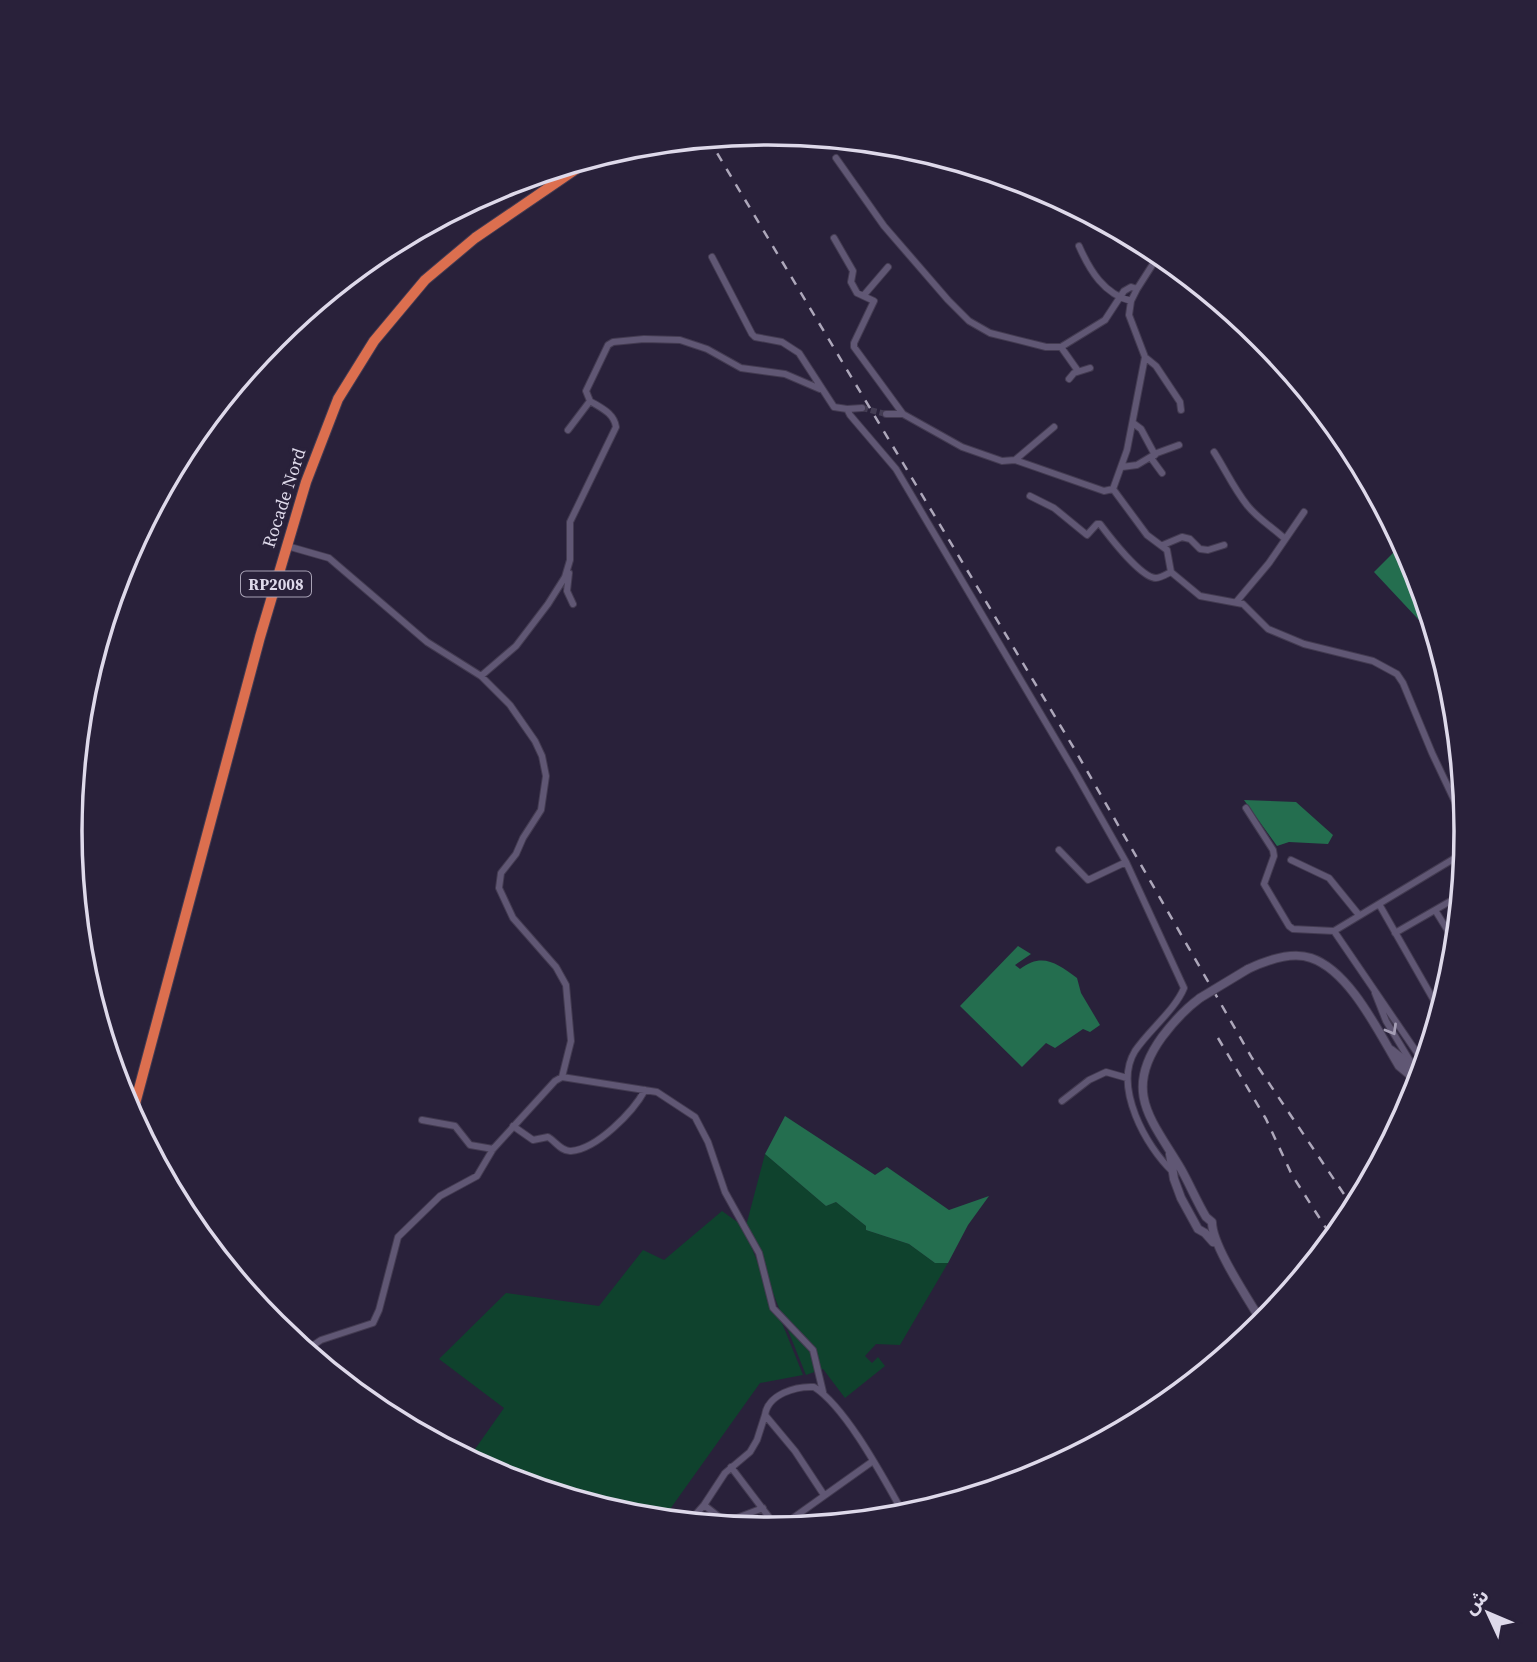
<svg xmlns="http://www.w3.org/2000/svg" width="1537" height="1662" viewBox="0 0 1537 1662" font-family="'Source Serif 4','Noto Sans Arabic',serif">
<rect width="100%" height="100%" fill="#29213a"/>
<path fill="#0f422d" d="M765,1154L826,1206L836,1202L866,1226V1230L909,1244L935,1263H948L900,1345L876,1344L865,1356L872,1363L878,1357L885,1366L845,1398L823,1369L806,1375L746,1226Z
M722,1211L743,1226L803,1375L760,1383L663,1519L632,1516L501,1476L468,1459L504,1408L439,1359L506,1293L599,1306L643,1250L664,1260Z"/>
<path fill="#246e4f" d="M1403,543L1414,564L1435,634H1432L1374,572Z
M1244,800L1296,802L1333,835L1328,844L1289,842L1277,846Z
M1018,946L1031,954L1015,965L1020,969C1042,952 1057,963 1077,978L1081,993L1100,1025L1090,1032L1083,1029L1055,1048L1046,1043L1022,1067L960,1006Z
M785,1116L875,1175L887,1167L949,1210L989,1196L968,1225L948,1263H935L909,1244L866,1230V1226L836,1202L826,1206L765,1154Z"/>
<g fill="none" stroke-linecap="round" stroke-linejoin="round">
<path stroke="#443d54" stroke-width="6" stroke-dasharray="6 3" stroke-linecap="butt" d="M862,408L886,414"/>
<g stroke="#433b51" stroke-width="8">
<path id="minor" d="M836,158L884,226L948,300L969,321L990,333L1046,347H1061L1105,320L1124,291L1131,287L1137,289
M834,238L853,271L851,282L857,293L874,301L854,343V347L903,414L962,447L1002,461L1015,460L1104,491L1113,489
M1079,246C1090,271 1104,294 1131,301
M1160,253L1137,289L1131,301L1129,315L1145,357L1156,366L1180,402L1181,410
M712,257L752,334L755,337L782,342L799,353L834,407L847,409L850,415L896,469L1075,772L1126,862L1184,988C1175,1010 1149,1030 1135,1051C1113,1087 1146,1147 1173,1172
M864,295L888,267
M1061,347L1078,371
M1145,357L1127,450L1113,489L1147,535L1167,550L1171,572
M1069,379L1074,373L1090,368
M847,409L862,408
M886,414H903
M1133,423L1141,429L1155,455
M568,430L590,401
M1214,452C1225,469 1234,489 1247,505C1257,518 1272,527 1285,539
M1151,458L1162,473
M1015,460L1054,427
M1122,467L1137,465L1157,453L1179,445
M1030,496L1054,508L1087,535L1097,524H1100C1109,536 1141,578 1156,578C1160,578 1167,574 1171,572L1200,596L1243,604L1268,629L1304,644L1373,661L1397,674L1403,683L1432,753L1466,825
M1163,545L1182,537L1190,539L1200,549L1208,550L1224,545
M287,546L329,558L427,642L481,676L510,705L535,741L542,756L546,776L541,810L523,838L516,854L501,873L499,888L513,918L556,967L566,985L571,1041L562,1077
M569,573L567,591L573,604
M1237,601L1269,563L1304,512
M481,676L516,646L548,604L565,577L570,560V522L616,427C614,413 601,408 590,401L586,391L608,345L613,342L644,339L680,340L707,349L741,368L785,374L820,389
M1246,808L1273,850L1274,856L1264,884L1289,926L1293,929L1334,931L1460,855L1465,849
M1059,850L1088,880L1126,862
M1291,860L1329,878L1359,915
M1379,904L1440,1011
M1435,910L1456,944
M1334,931L1422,1060
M1395,933L1461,895
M1375,993L1386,1021L1412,1064
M1062,1101L1089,1080L1106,1072L1127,1078
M422,1120L455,1126L470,1145L493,1149
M513,1126L533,1140L548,1137C555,1141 562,1152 571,1151C597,1149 633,1112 645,1090
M306,1350L321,1340L373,1323L379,1310L398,1237L440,1196L477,1176L493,1149L555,1081L562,1077L657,1092L695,1117L708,1142L725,1192L759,1253L773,1308L813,1350L823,1392
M731,1467L778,1529
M824,1495L795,1451L765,1415C768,1394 796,1386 814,1387C847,1408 885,1481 905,1516
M704,1505L723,1520L729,1521L763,1508
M689,1522L704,1505L725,1473L750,1452L757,1440L765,1415
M779,1528L873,1461"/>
</g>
<g stroke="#433b51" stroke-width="10">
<path id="tertiary" d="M1248,969C1267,960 1291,951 1311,958C1350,971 1379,1033 1399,1066L1411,1076L1419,1080
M1200,998C1185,1009 1174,1021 1162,1037C1122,1092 1152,1120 1181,1169C1190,1185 1197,1202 1206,1217L1212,1222C1212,1246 1249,1300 1263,1324
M1391,1050L1408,1063L1415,1078
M1412,1068L1417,1062L1425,1061
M1170,1154L1174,1179L1181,1198L1198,1229L1205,1233L1213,1242"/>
</g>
<g stroke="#433b51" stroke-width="12">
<path id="trunk" d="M132,1115L260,637L306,482L338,399L374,341L425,280L475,238L592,158"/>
</g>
<use href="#minor" stroke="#605774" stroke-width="6"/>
<use href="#tertiary" stroke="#605774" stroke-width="8"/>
<use href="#trunk" stroke="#dc6f4f" stroke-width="10"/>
<path stroke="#ada7ba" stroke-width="2.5" stroke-dasharray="9 9" stroke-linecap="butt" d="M708,138L1075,750L1252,1058L1354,1209
M1218,1038L1266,1119L1292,1175L1333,1239"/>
<g stroke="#433b51" stroke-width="10" stroke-linecap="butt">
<path id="tertiary-bridge" d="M1200,998L1248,969"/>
</g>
<use href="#tertiary-bridge" stroke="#605774" stroke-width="8"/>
</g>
<defs><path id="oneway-chevron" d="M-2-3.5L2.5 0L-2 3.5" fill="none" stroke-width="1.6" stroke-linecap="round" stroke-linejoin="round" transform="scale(1.75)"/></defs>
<use stroke="#a59eb5" href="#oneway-chevron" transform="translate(1392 1030) rotate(60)"/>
<g text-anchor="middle" stroke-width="7" stroke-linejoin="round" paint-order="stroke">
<rect fill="#29213a" stroke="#a8a2b5" stroke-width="2" x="241" y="571.5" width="70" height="25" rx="5"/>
<g font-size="16" font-weight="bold" fill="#ded9ea">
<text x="276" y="590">RP2008</text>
</g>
<g font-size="18" fill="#ded9ea" stroke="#29213a">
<text transform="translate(284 498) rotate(-72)" y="6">Rocade Nord</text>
</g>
</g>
<path d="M0 0H1537V1662H0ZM82 831a686 686 0 1 1 1372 0a686 686 0 1 1-1372 0Z" fill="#29213a" fill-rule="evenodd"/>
<path fill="none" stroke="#ded9ea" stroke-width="3.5" d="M82 831a686 686 0 1 1 1372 0a686 686 0 1 1-1372 0Z"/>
<g transform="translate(1488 1613) rotate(314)" stroke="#29213a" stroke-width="5" paint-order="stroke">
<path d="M0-5L12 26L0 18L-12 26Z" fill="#ded9ea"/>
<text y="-10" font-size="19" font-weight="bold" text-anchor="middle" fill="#ded9ea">ش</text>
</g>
</svg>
